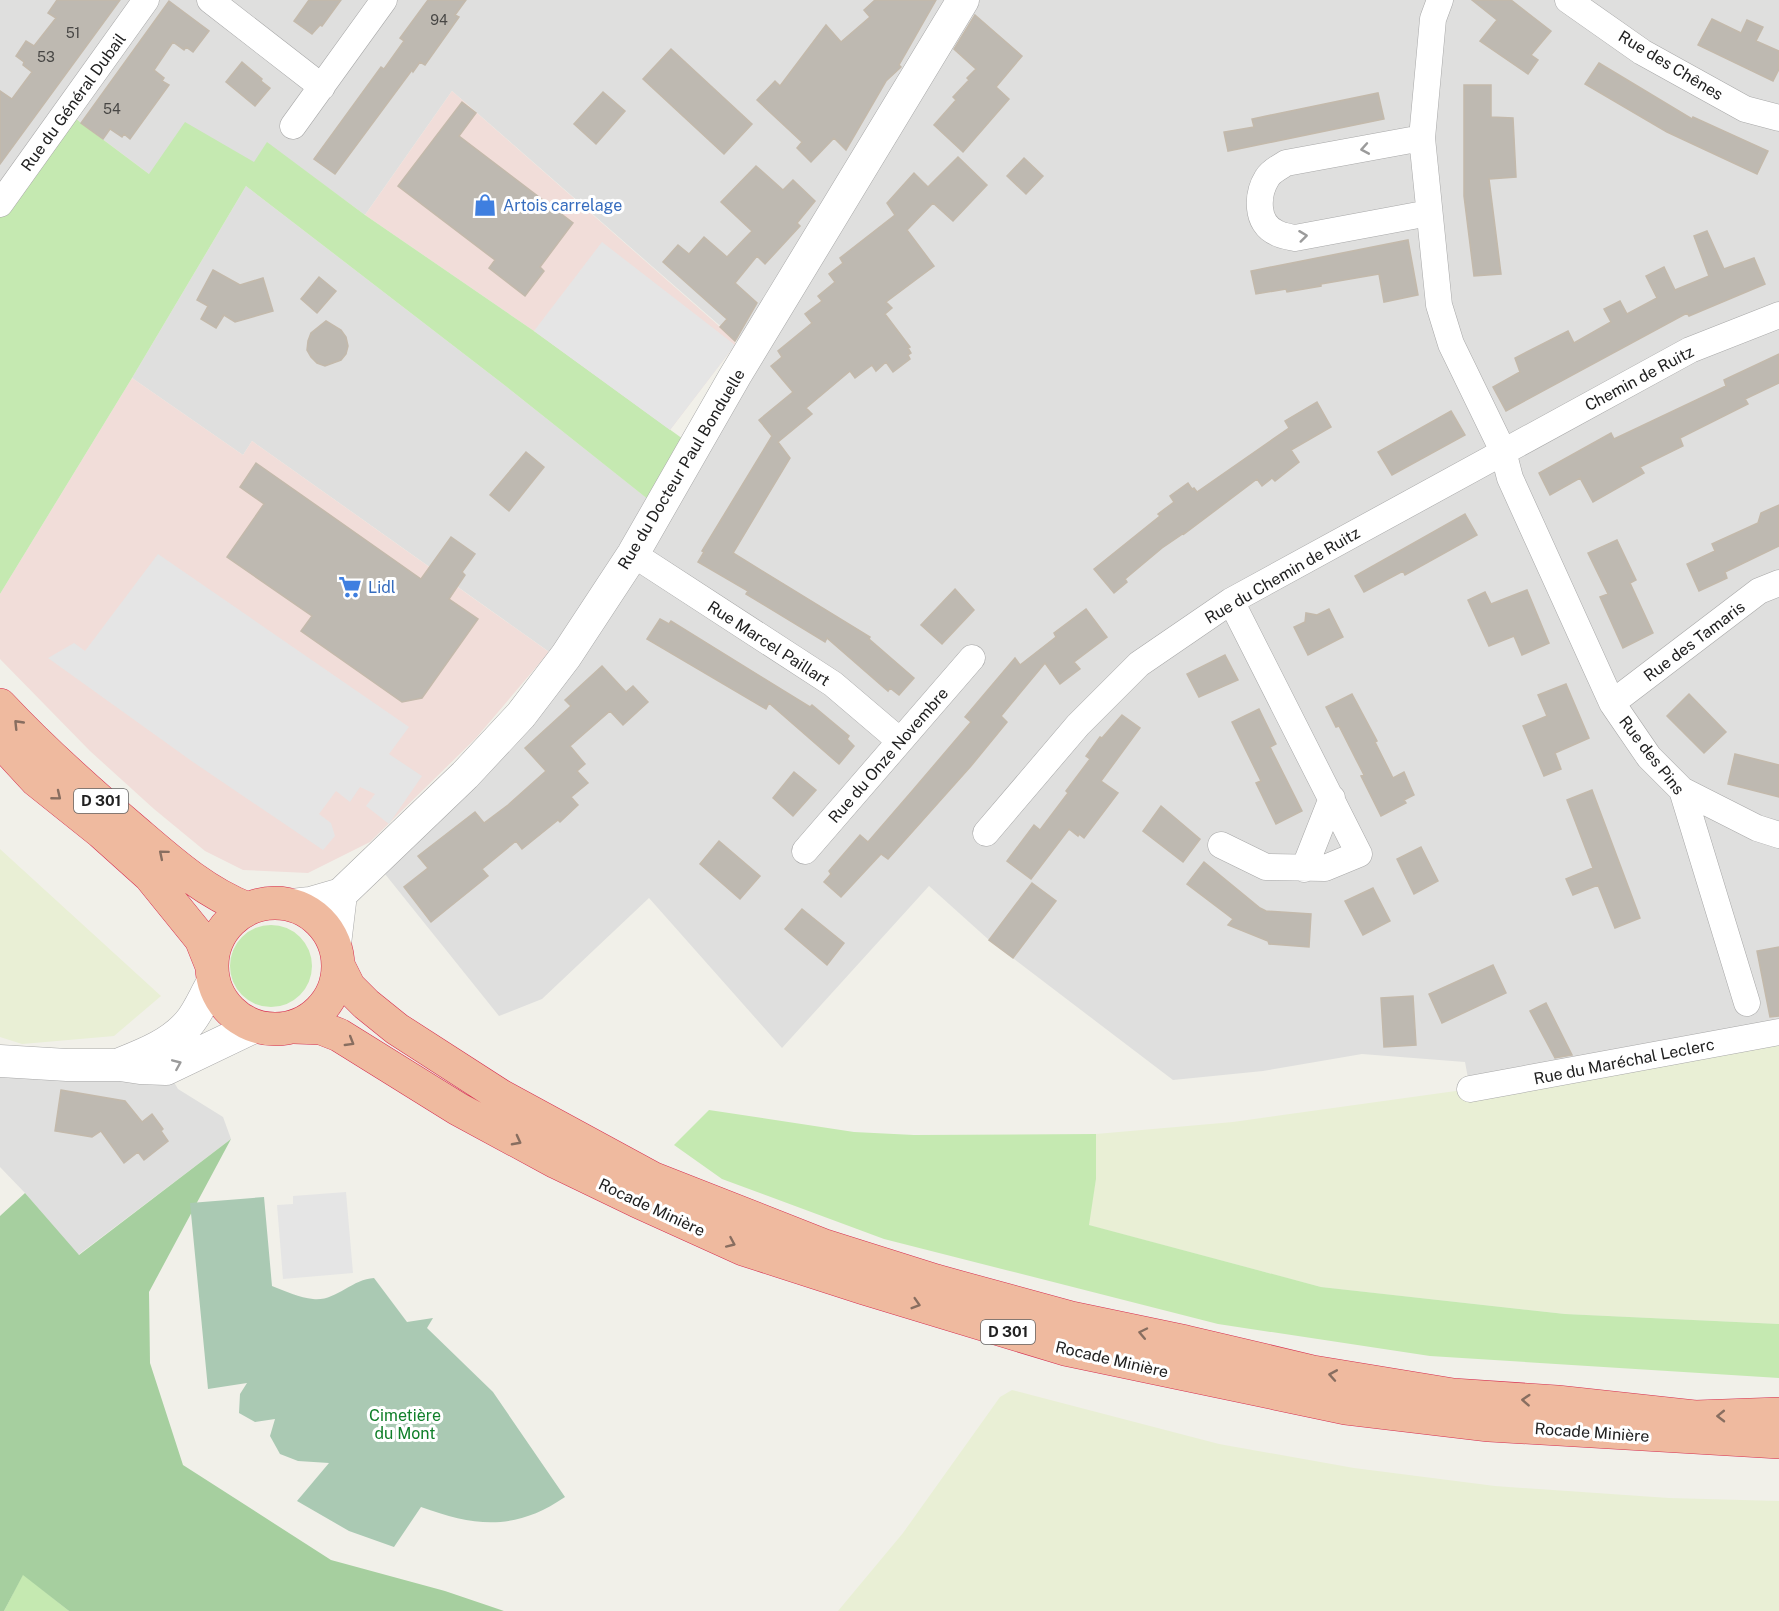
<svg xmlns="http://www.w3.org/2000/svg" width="1779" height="1611" viewBox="0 0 1779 1611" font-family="'Public Sans',sans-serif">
<rect width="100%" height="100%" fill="#f1f0e9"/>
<path fill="#dfdfde" d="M0,0H1779V1032L1470,1089L1465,1062L1362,1054L1263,1071L1173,1080L989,940L929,886L782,1048L649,898L542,999L499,1016L385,874L386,851L562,661L252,441L243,455L132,378L246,186L503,384L658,507L750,352L452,91L365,215L267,143L255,162L149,174L81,123L69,111L0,204Z
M166,1069L178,1089L223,1117L231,1139L78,1255L25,1193L0,1167V1070Z"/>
<path fill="#f1ddd9" d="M452,91L735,340V345L670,430L534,331L365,215Z
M132,378L243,455L252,441L549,652L476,738L370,842L308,873L243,870L205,851L154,809L90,751L0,659V594Z"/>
<path fill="#e9efd5" d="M0,849L161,996L114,1036L22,1044L0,1037Z
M1779,1032V1324L1565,1314L1321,1287L1088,1225L1096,1179V1134L1233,1122L1470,1089Z
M1012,1390L1219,1444L1354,1468L1495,1486L1669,1498L1779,1501V1611H838L903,1533L1000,1397Z"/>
<path fill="#c5e9b1" d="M68,111L81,123L149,174L185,122L254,162L267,142L365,215L534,331L694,447L659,508L503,384L246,186L132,378L0,594V204Z
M230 966a41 41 0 1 1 82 0a41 41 0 1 1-82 0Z
M709,1110L854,1132L914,1135L1096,1134V1179L1089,1225L1321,1287L1565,1314L1779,1324V1378L1430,1356L1218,1324L884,1239L722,1179L674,1145Z
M23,1574L69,1611H4Z"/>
<path fill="#a6cf9f" d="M231,1139L149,1292L150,1363L183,1465L331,1560L445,1591L504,1611H69L23,1575L4,1611H0V1216L25,1193L79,1255Z"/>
<path fill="#aac9b3" d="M264,1197L272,1286C285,1291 300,1298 313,1299C335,1302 352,1279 374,1278L407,1322L433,1318L427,1328L493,1392L565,1497C515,1531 476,1527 421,1507L394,1547L349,1531L297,1501L329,1463L298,1461L280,1454L270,1436L275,1419L255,1422L239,1413L240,1394L247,1383L208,1389L190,1203Z"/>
<path fill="#e5e5e5" d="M602,242L735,345L670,430L534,331Z
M158,554L409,727L389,754L422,776L389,824L366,806L375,794L360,787L350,802L336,791L319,814L331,823L335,836L323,850L193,762L48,658L74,643L85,651Z
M346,1192L353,1273L283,1279L277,1205L293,1204V1196Z"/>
<path fill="#beb9b1" stroke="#c3b9ab" stroke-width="1.5" d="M57,0H120L0,164V91L12,99L32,72L23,65L24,62L16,56L26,41L34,46L56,18L48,13Z
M309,0H341L322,26L320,25L312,34L294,21Z
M428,0H466L455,15L459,17L425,65L420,62L413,72L412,70L335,174L314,159L381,67L384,69L404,41L400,38Z
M875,0H936L899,65L901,67L886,81L846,150L834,138L811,162L797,148L802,142L757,100L775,81L780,86L826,25L841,42L870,17L864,10Z
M1472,0H1511L1551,31L1531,55L1538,60L1528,74L1480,41L1497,20Z
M169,1L209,31L193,52L186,47L184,50L173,42L154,70L164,78L162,81L169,85L130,139L124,134L122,137L110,129L103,139L81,123Z
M975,15L1022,56L996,87L1009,99L963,152L934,125L956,100L953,97L969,80L967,78L976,69L954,49Z
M1712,19L1741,33L1747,20L1763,27L1756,41L1779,51V69L1773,81L1698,45Z
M671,49L752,124L724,154L643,79Z
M242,62L262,79L261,81L270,88L255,106L226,82Z
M1599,63L1692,119L1693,117L1768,151L1757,174L1667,132L1585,84Z
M1464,85H1491V117L1513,118L1516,177L1489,179L1501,274L1474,276L1464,196Z
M603,92L625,111L596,144L574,124Z
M1378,93L1384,119L1228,151L1224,132L1254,127L1252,119Z
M462,102L476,113L459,136L573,223L540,267L544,271L525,296L489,268L495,260L398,186Z
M958,157L987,185L953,221L933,203L907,230L934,266L886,302L892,308L885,314L910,347L908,348L911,353L908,355L910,359L893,372L886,362L876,371L872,365L855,378L850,371L806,408L812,414L778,442L790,458L733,553L870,637L869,639L914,678L899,695L890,688L888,691L827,638L825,642L746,594L748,591L698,562L704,552L702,551L772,436L759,420L793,392L771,366L782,357L778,351L812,323L805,314L822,301L818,296L835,282L829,274L843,263L840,258L895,215L887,203L914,173L928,187Z
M1024,158L1043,176L1026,194L1007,176Z
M756,166L783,190L793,180L815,201L797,223L800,226L765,264L757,256L735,283L757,303L735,341L720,327L727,319L663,262L678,245L689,254L704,237L727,257L752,231L721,202Z
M1707,231L1724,269L1754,258L1765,284L1689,316L1687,313L1506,411L1493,387L1520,372L1515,358L1568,331L1574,343L1611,322L1604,309L1620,301L1627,314L1657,298L1646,276L1664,267L1675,290L1709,276L1694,236Z
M1408,240L1418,295L1384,302L1379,274L1321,284V286L1287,292L1286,289L1256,294L1251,271Z
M213,270L240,285L263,278L273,311L235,322L224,315L216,328L201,319L208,306L197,300Z
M319,277L336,291L317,313L301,299Z
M326,321L341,330L346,337L348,346L346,354L341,360L325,366L317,363L311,357L307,350L308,341L311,333Z
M1779,354V383L1745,399L1748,404L1680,438L1683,446L1640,467L1644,473L1593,502L1580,478L1550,495L1539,473L1611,433L1614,439L1726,386L1724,380Z
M1317,402L1331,427L1291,450L1299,462L1275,481L1272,478L1262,486L1257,479L1184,534V533L1162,548L1125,579L1127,582L1114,593L1094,569L1160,516L1158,514L1174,502L1170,496L1188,483L1192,489L1194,488L1197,492L1289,428L1285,421Z
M1451,411L1465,435L1392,475L1378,452Z
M526,452L544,467L509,511L490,495Z
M256,463L421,579L451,537L475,554L462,572L465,575L449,599L478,619L422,698L402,702L301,631L312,616L227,557L264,504L240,487Z
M1779,505V546L1725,572L1727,578L1699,591L1687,564L1715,551L1712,544L1758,523L1761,513Z
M1465,514L1477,535L1405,575L1403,571L1364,592L1355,576Z
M1617,540L1636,580L1630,583L1653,633L1623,648L1600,597L1608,594L1588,553Z
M955,589L974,610L942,644L921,625Z
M1527,590L1549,643L1522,655L1514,636L1489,646L1468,600L1485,592L1491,604Z
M1086,609L1107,637L1074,662L1080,669L1060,684L1045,663L1001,716L1007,722L971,766L888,859L881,854L841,897L824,882L831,874L829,871L860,835L868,842L913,790L971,722L965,717L1015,658L1020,665L1056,637L1054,633Z
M1329,609L1343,637L1308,655L1294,627L1305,622L1306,613L1317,615Z
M660,619L669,624L671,621L810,707L812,705L849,736L847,739L854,746L839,764L769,703L766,709L647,639Z
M1225,655L1238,680L1199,697L1187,674Z
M602,666L626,692L633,686L648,702L623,725L610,711L570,746L585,764L577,771L588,783L571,797L578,805L560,822L558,820L522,849L516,841L482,869L488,876L431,922L404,887L428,868L418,856L475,812L484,823L508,805L546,771L525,748L571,706L565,700Z
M1566,684L1589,738L1555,753L1561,769L1544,776L1523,726L1547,716L1538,695Z
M1352,694L1377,741L1375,742L1393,778L1404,772L1414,795L1404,800L1406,803L1381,816L1361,776L1364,775L1339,726L1336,727L1326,707Z
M1689,694L1726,732L1704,753L1667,716Z
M1259,709L1276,744L1270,747L1302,811L1276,824L1256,783L1261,781L1232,722Z
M1122,715L1140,728L1101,781L1118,793L1084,838L1079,834L1078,836L1069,829L1031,879L1007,861L1034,825L1040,830L1068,793L1066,791L1090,759L1086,756L1100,737L1102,738Z
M1735,754L1779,765V797L1728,784Z
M794,772L816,790L793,816L773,798Z
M1592,790L1640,918L1615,928L1598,885L1573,895L1566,879L1593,868L1567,800Z
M1161,806L1200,839L1183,862L1143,831Z
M719,841L760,876L740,899L700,864Z
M1421,847L1438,881L1414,894L1397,859Z
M1204,862L1260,908L1266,911L1311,914L1309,947L1269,944L1268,941L1228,925L1233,919L1187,884Z
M1032,883L1056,901L1013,958L989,940Z
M1373,888L1390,921L1363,935L1345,901Z
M802,909L844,943L827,965L785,929Z
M1779,947V1016L1770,1017L1757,951Z
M1493,965L1506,993L1442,1023L1429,994Z
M1413,996L1416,1045L1384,1047L1381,998Z
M1546,1003L1572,1055L1555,1058L1530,1011Z
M61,1090L125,1101L142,1122L152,1114L163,1129L161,1131L168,1141L144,1160L138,1152L124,1163L101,1131L92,1137L55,1131Z"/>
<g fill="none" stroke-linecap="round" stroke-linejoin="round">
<g stroke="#a8a8a8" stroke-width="27">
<path id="minor" d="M210,0L322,87
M1440,0L1433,19L1422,138L1439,305L1451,344L1503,451L1510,478L1612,703L1649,757L1682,790L1747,1003
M1568,0L1642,52L1745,109L1779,118
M293,126L384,0
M1422,138L1286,163C1280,167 1271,171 1267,178C1257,194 1255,224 1277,233C1282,236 1290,237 1295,238L1429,213
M0,204L146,0
M633,554L833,684L900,741
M1612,703L1759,591L1779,583
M1682,790L1757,828L1779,835
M986,833L1078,725L1139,664L1231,601L1690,350L1779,315
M1221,845L1266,867L1325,868L1359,854L1231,601
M805,851L972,658
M1304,869L1332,798
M1470,1089L1779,1032"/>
</g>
<g stroke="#a8a8a8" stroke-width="33">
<path id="tertiary" d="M292,905L310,903L341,894L465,775L521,715L566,656L633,554L735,376L963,0
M335,944L341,894
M0,1061L67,1065H120L140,1068L166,1069L254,1027
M120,1064C145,1054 171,1044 189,1023C199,1011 205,995 213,982"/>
</g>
<g stroke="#d62f51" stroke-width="34">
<path id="trunk" d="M0,705C42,750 88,791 135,831C170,861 204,892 248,909
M0,741L36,780L101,832L150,876L201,939L211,964
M212 966a63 63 0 1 1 126 0a63 63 0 1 1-126 0Z
M339,967L349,987L366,1004L397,1029L501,1096L652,1178L825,1246L936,1281L1071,1318L1186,1342L1313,1372L1453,1395L1557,1402L1695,1417L1779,1414
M294,1027L321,1028L339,1035L458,1109L556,1162L637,1201L743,1249L864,1288L1065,1349L1346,1408L1489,1425L1779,1442"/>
</g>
<use href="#minor" stroke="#fff" stroke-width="26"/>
<use href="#tertiary" stroke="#fff" stroke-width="32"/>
<use href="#trunk" stroke="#efba9f" stroke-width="33"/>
</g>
<defs><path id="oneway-chevron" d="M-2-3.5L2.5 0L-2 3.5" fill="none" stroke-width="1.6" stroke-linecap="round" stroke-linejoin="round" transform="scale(1.5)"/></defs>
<g stroke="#9b9b9b">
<use href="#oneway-chevron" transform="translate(1365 149) rotate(170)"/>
<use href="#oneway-chevron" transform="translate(1303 236) rotate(-7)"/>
<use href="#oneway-chevron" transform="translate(177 1064) rotate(-23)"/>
</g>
<g stroke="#886e60">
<use href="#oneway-chevron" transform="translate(18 724) rotate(-134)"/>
<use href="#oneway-chevron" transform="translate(57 796) rotate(39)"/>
<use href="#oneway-chevron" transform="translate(163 854) rotate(-140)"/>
<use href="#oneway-chevron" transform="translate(350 1042) rotate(31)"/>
<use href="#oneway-chevron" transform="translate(517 1141) rotate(28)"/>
<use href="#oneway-chevron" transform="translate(731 1243) rotate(24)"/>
<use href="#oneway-chevron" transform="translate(916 1304) rotate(17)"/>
<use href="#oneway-chevron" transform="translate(1143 1333) rotate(-168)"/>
<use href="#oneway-chevron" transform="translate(1333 1375) rotate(-170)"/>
<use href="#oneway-chevron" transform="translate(1526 1400) rotate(-176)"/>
<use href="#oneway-chevron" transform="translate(1721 1416) rotate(179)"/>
</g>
<defs>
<g id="shop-bare" transform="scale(1.8)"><path d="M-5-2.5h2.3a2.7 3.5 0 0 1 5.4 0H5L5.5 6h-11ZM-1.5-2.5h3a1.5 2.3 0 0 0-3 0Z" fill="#3f7fe0" stroke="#fff" stroke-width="2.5" paint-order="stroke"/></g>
<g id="supermarket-bare" transform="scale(1.8)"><path d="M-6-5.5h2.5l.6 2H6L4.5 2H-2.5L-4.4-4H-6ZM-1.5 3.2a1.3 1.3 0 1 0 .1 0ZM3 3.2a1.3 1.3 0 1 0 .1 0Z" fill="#3f7fe0" stroke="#fff" stroke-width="2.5" paint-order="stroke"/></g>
</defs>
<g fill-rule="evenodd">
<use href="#shop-bare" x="485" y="205"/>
<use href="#supermarket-bare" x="350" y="587"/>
</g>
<g text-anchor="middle" stroke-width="6" stroke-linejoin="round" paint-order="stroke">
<g font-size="14" fill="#484745">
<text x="439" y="25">94</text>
<text x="73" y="38">51</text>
<text x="46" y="62">53</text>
<text x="112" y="114">54</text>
</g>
<g fill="#fff" stroke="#646464" stroke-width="1.5">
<rect x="74" y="789" width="54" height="24" rx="4.5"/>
<rect x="981" y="1320" width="54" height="24" rx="4.5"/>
</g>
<g font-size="15" font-weight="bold" fill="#212121">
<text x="101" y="806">D 301</text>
<text x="1008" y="1337">D 301</text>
</g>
<g font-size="16" fill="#212121" stroke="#fff">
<text transform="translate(1671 65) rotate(31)" y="6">Rue des Chênes</text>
<text transform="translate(73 102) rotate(-54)" y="6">Rue du Général Dubail</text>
<text transform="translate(1639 378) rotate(-28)" y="6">Chemin de Ruitz</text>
<text transform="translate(681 469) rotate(-59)" y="6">Rue du Docteur Paul Bonduelle</text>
<text transform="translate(1282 575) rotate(-30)" y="6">Rue du Chemin de Ruitz</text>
<text transform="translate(1694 641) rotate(-37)" y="6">Rue des Tamaris</text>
<text transform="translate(769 643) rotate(33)" y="6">Rue Marcel Paillart</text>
<text transform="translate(888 755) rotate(-49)" y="6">Rue du Onze Novembre</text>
<text transform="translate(1652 755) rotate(52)" y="6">Rue des Pins</text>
<text transform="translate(1624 1061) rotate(-11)" y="6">Rue du Maréchal Leclerc</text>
<text transform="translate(652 1207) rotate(25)" y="6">Rocade Minière</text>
<text transform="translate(1112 1359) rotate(13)" y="6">Rocade Minière</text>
<text transform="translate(1592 1432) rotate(4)" y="6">Rocade Minière</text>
</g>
<g font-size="16" fill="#366cbe" stroke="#fff" text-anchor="start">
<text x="503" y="211">Artois carrelage</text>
<text x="368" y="593">Lidl</text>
</g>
<g font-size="16" fill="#107f29" stroke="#fff">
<text x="405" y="1421">Cimetière<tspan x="405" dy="18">du Mont</tspan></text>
</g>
</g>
</svg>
